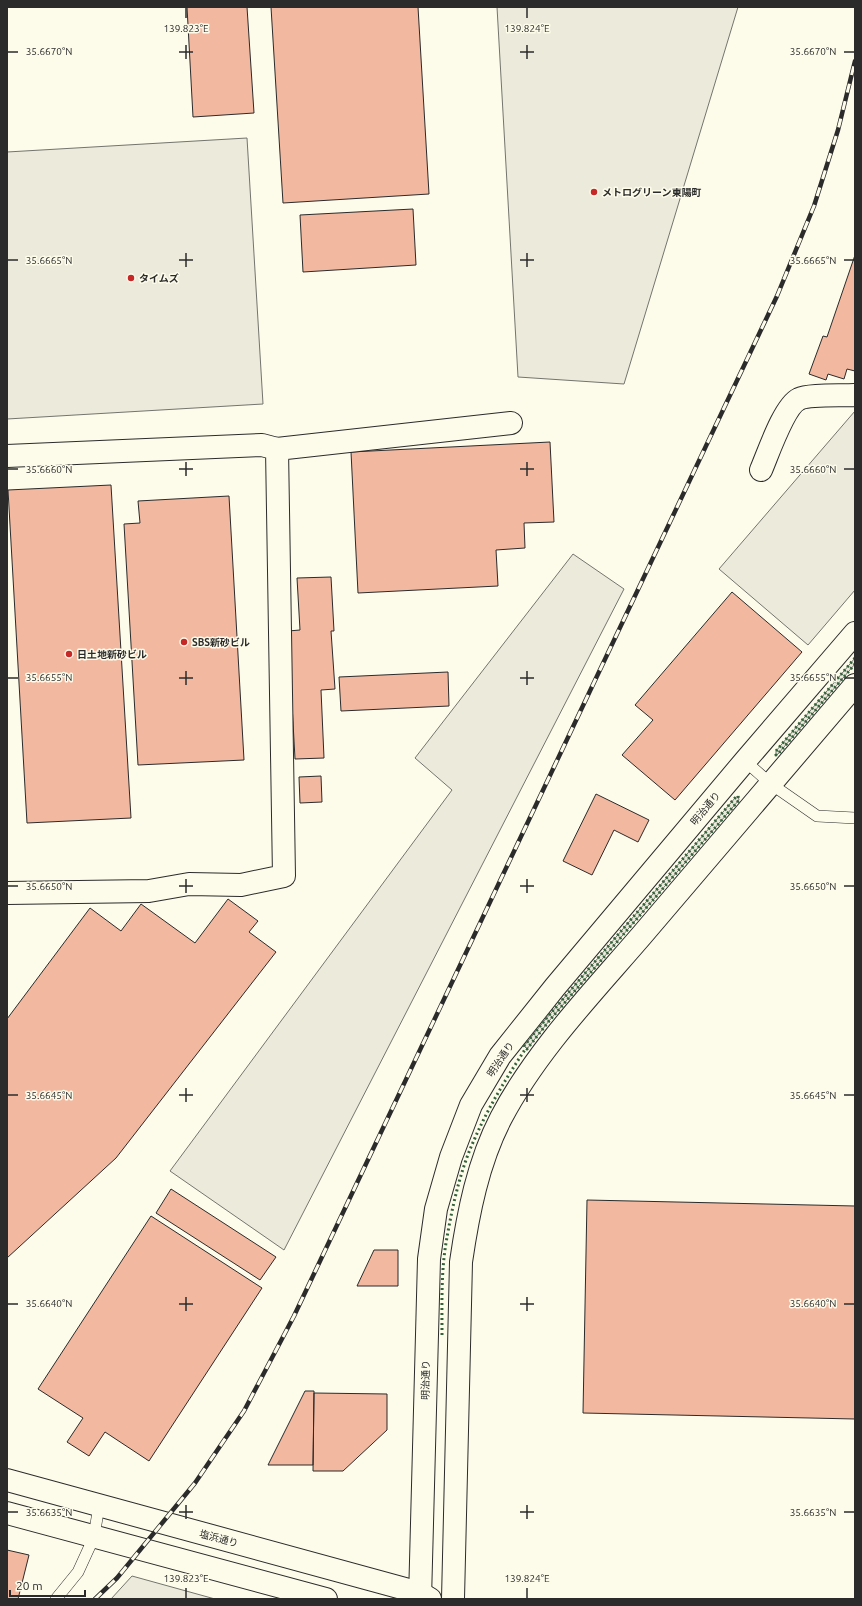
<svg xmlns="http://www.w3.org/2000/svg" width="862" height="1606" viewBox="0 0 862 1606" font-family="Ubuntu,'Noto Sans JP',sans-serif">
<rect width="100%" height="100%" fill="#fdfbea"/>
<path fill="#ecebdb" stroke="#74746e" d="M497,7H738L624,384L518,377Z
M855,411V590L808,645L719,569Z
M573,554L624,589L284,1250L170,1171L452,790L415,758Z
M855,658V664L778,754L776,755V751Z
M738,796L739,800L549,1021L527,1049L524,1046L545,1020L735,798Z
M132,1576L215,1599H111Z"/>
<path fill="#eceadb" stroke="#74746e" d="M247,138L263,404L7,419V152Z"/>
<path fill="#f2b8a0" stroke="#2b2b2b" d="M187,7H247L254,113L193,117Z
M271,7H418L429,194L283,203Z
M413,209L416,265L303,272L300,215Z
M855,255V371L847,369L844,379L828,374L826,380L809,374L823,336L827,337Z
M550,442L554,522L524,523L525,548L496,550L498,586L358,593L351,452Z
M111,485L131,818L27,823L8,490Z
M229,496L244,760L138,765L124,524L140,523L138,501Z
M331,577L334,631H331L335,689L321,690L324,758L295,759L288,631L300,630L297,578Z
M732,592L802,652L675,800L622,755L653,720L635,705Z
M448,672L449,706L341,711L339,677Z
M321,776L322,802L300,803L299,777Z
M596,794L649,820L638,842L614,830L592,875L563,861Z
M228,899L258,921L249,932L276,952L116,1158L7,1258V1019L90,908L121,931L141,904L195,943Z
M171,1189L276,1257L260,1280L156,1213Z
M587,1200L855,1206V1419L583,1413Z
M151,1216L262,1288L149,1461L105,1432L89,1456L67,1442L83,1418L38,1389Z
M374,1250H398V1286H357Z
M305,1391H314L313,1465H268Z
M314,1393L387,1394V1430L343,1471H313Z
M7,1550L29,1555L18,1599H7Z"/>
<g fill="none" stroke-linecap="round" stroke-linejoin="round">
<g stroke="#2b2b2b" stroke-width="12">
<path id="service" d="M745,761L771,784L817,816L855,818
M56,1599L78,1572L94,1537L99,1505"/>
</g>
<g stroke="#2b2b2b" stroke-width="24">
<path id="minor" d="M7,456L262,445L277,449L511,423
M761,470C768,454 784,406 799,399C809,394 842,396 855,395
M7,893L149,891L189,884L241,885L284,876L277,449"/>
</g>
<g stroke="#2b2b2b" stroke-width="24">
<path id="tertiary" d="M7,1480L420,1593L430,1599
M7,1513L326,1599"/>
</g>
<g stroke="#2b2b2b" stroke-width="24">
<path id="primary" d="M420,1599L429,1259L436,1209L451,1157L471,1105L500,1056L555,987L745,761L855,633
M453,1599L461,1262C468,1214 478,1162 501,1118C536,1051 593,992 642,935C713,852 784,768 855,685"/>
</g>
<use href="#service" stroke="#fdfbea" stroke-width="11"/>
<use href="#minor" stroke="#fdfbea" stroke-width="22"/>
<use href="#tertiary" stroke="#fdfbea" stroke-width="22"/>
<use href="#primary" stroke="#fdfbea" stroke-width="22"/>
<g stroke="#2b2b2b" stroke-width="4.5">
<path id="rail" d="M95,1599L117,1578L195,1483L244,1411L294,1316L777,296L814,206L838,130L855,61"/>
</g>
<use href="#rail" stroke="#fdfbea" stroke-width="3" stroke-dasharray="9" stroke-linecap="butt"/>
<path stroke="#34623c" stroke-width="3" stroke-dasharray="2 3" stroke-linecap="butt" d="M855,658L776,751V755L778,754L855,664
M738,796L739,800L549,1021L527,1049L524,1046L545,1020L735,798Z
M442,1335C442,1304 441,1273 446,1243C452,1208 460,1170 475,1138C489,1106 507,1077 526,1048"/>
</g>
<path fill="none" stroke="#2b2b2b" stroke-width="1.5" d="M186,8V18M527,8V18M186,45V59M527,45V59M8,52H18M179,52H193M520,52H534M844,52H854M186,253V267M527,253V267M8,260H18M179,260H193M520,260H534M844,260H854M186,462V476M527,462V476M8,469H18M179,469H193M520,469H534M844,469H854M186,671V685M527,671V685M8,678H18M179,678H193M520,678H534M844,678H854M186,879V893M527,879V893M8,886H18M179,886H193M520,886H534M844,886H854M186,1088V1102M527,1088V1102M8,1095H18M179,1095H193M520,1095H534M844,1095H854M186,1297V1311M527,1297V1311M8,1304H18M179,1304H193M520,1304H534M844,1304H854M186,1505V1519M527,1505V1519M8,1512H18M179,1512H193M520,1512H534M844,1512H854M186,1588V1598M527,1588V1598"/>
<g fill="#c62828" stroke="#fdfbea" stroke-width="1.5">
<circle cx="594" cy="192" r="4"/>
<circle cx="131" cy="278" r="4"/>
<circle cx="184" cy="642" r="4"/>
<circle cx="69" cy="654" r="4"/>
</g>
<g text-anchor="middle" stroke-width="3" stroke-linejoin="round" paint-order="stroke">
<g font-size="10" font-weight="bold" fill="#2b2b2b" stroke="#fdfbea" text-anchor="start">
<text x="602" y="196">メトログリーン東陽町</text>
<text x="139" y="282">タイムズ</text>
<text x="192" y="646">SBS新砂ビル</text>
<text x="77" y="658">日土地新砂ビル</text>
</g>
<g font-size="10" fill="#2b2b2b" stroke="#fdfbea">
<text transform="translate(705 808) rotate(-50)" y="4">明治通り</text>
<text transform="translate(500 1059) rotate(-56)" y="4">明治通り</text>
<text transform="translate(425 1380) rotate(-89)" y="4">明治通り</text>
<text transform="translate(219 1538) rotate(15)" y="4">塩浜通り</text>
</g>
</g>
<g font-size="10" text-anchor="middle" fill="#2b2b2b" stroke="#fdfbea" stroke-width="3" stroke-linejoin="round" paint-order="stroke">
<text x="186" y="32">139.823°E</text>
<text x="527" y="32">139.824°E</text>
<text x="49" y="55">35.6670°N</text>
<text x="813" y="55">35.6670°N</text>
<text x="49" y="264">35.6665°N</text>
<text x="813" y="264">35.6665°N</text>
<text x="49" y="473">35.6660°N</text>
<text x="813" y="473">35.6660°N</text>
<text x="49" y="681">35.6655°N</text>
<text x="813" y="681">35.6655°N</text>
<text x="49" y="890">35.6650°N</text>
<text x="813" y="890">35.6650°N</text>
<text x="49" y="1099">35.6645°N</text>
<text x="813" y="1099">35.6645°N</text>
<text x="49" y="1307">35.6640°N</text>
<text x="813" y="1307">35.6640°N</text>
<text x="49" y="1516">35.6635°N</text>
<text x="813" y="1516">35.6635°N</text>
<text x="186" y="1582">139.823°E</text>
<text x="527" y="1582">139.824°E</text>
</g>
<rect width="862" height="1606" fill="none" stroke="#2b2b2b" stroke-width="16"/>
<path d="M10 1590v6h75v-6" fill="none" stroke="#2b2b2b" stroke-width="2"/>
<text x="16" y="1590" font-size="12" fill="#2b2b2b" stroke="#fdfbea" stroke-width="3" paint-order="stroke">20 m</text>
</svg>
